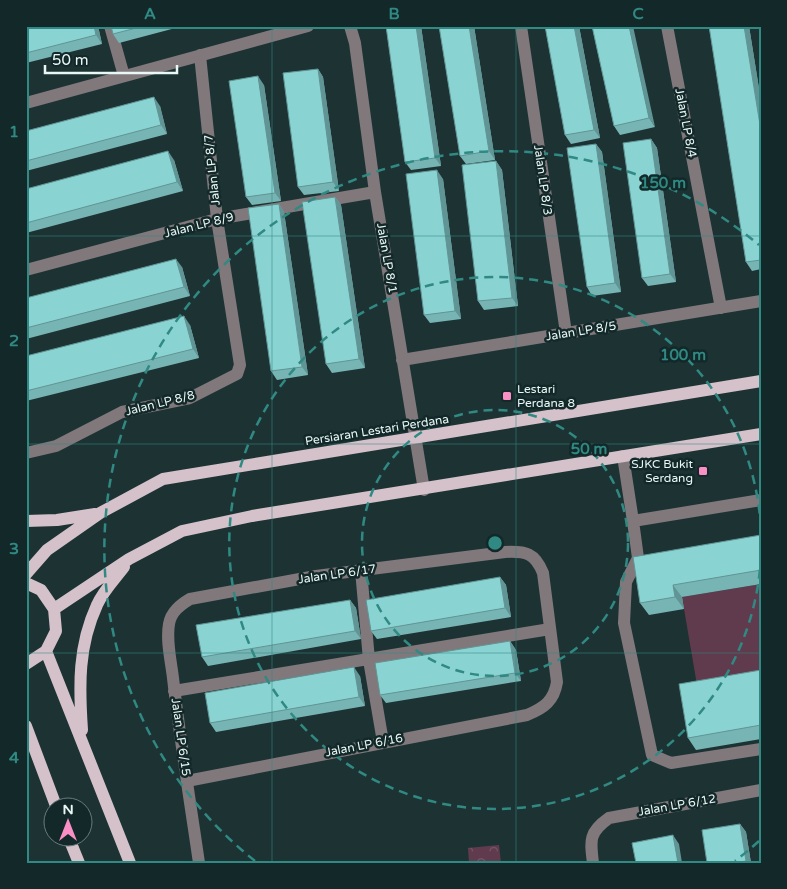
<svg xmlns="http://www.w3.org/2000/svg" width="787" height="889" viewBox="0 0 787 889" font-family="'Varela Round',sans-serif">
<defs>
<pattern id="park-crowns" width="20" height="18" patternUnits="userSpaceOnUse" patternTransform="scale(1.25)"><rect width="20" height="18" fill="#5f3b4d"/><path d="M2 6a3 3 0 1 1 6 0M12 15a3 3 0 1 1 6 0" fill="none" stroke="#765867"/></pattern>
</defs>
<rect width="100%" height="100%" fill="#1d3333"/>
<path fill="url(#park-crowns)" d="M499,845L501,863H469L468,848Z"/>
<path fill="#5f3b4d" d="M761,584V681L698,691L682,597Z"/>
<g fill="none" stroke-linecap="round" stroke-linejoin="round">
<path stroke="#81787c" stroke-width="12" d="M110,26L124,76
M350,26L355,43L375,192L424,490
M521,26L566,333
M667,26L721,308
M26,103L308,26
M26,270L217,219L375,192
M402,360L761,301
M26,453L56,446L122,412L190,398L237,374L240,365L217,219L200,55
M623,456L633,521
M761,500L633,521L638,558L626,582L624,623L652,755L671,763L761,749
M361,570L369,660L383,742
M174,691L550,629
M187,781L527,715C544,708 554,701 557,682L543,573C535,553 526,551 505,552L316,576L190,599C180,605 171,612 169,624C166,641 171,661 173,678C180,740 190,801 199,863
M593,863C590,840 589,832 609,818L761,790"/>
<path stroke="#d4c1ca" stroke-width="12" d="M26,521L57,520L95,514
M26,574L47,550L100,513L163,479L761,381
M26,583L41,590L54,609L56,631L46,651L26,664
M54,609L129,559L182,531L252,516L761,434
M46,651L130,863
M26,726L56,806
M82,730C79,686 78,646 97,605C103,591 115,579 124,567
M68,836L79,863"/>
</g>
<path fill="#77b5b5" d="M26,26H98L102,44L26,63Z
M111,26H183L119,43L113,34Z
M386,26H421L441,166L411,170L405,162Z
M439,26H474L495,160L466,164L460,156Z
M545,26H579L600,138L571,144L565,135Z
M592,26L655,127L620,135L614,126Z
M709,26H749L761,101V269L752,271L746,262Z
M318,69L323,77L339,191L304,195L298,187Z
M264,85L281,201L252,205L246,197Z
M160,106L167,134L26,171V131Z
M651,139L657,148L676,282L648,286L642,278Z
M596,144L602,152L621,292L592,296L587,287Z
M174,160L183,191L26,233V189Z
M496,161L502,170L518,306L484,310L478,301Z
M443,179L461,319L430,323L424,315Z
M335,197L341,205L365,368L332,373L326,364Z
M279,204L284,212L308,375L277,380L271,371Z
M182,267L190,296L26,339V298Z
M190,325L199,358L26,401V356Z
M761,535V584L682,597L684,609L649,615L640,603Z
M500,577L506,585L511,617L377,639L371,631Z
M350,600L356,608L361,639L208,666L202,657Z
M510,641L516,650L521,681L386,703L380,695Z
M761,670V739L696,750L688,738Z
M360,676L365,706L216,732L210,723Z
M740,824L746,832L751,863H707Z"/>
<path fill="#619494" d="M94,26H98L102,44L96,35Z
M416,26H421L441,166L435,158Z
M469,26H474L495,160L489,151Z
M574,26H579L600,138L594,130Z
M629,26H633L655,127L649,118Z
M744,26H749L761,101V131Z
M318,69L323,77L339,191L333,182Z
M258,76L264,85L281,201L275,193Z
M154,97L160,106L167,134L161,125Z
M651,139L657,148L676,282L670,274Z
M596,144L602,152L621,292L615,283Z
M168,151L174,160L183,191L177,182Z
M496,161L502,170L518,306L512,298Z
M437,170L443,179L461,319L455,311Z
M335,197L341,205L365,368L359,359Z
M279,204L284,212L308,375L302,367Z
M176,259L182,267L190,296L184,287Z
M184,316L190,325L199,358L193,349Z
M500,577L506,585L511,617L505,608Z
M673,585L682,597L684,609L675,597Z
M350,600L356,608L361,639L355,631Z
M510,641L516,650L521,681L515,673Z
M354,667L360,676L365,706L359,697Z
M740,824L746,832L751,863H747L746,861Z
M673,835L679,844L682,863H678Z"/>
<path fill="#8ad3d3" stroke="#619494" d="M26,26H94L96,35L26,53Z
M111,26H144L113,34Z
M386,26H416L435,158L405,162Z
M439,26H469L489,151L460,156Z
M545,26H574L594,130L565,135Z
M592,26H629L649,118L614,126Z
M709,26H744L761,131V260L746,262Z
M318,69L333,182L298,187L283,73Z
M258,76L275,193L246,197L229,81Z
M154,97L161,125L26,161V131Z
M651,139L670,274L642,278L623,143Z
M596,144L615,283L587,287L567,148Z
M168,151L177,182L26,223V189Z
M496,161L512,298L478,301L462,165Z
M437,170L455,311L424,315L406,174Z
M335,197L359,359L326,364L302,202Z
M279,204L302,367L271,371L248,208Z
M176,259L184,287L26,328V298Z
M184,316L193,349L26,391V356Z
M761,535V570L673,585L675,597L640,603L633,557Z
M500,577L505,608L371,631L366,600Z
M350,600L355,631L202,657L196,625Z
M510,641L515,673L380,695L375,663Z
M354,667L359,697L210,723L205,693Z
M761,670V725L688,738L679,684Z
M740,824L746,861L734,863H707L702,830Z
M673,835L678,863H636L632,843Z"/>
<path fill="none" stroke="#308983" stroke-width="1" stroke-opacity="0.55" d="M272,26V863M516,26V863M26,236H761M26,444H761M26,653H761"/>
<g fill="none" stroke="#308983" stroke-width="2.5" stroke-dasharray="9 6">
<circle cx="495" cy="543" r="133"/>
<path d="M761 555A266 266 0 1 1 761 531"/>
<path d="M759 841A398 398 0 0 1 735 861M255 861A398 398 0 1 1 759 245"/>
</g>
<g fill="#fa8fc6" stroke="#132929" stroke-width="2">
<rect x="502" y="391" width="10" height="10" rx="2.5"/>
<rect x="698" y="466" width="10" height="10" rx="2.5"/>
</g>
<g text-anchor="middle" stroke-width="5" stroke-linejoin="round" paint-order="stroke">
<g font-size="12" fill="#eaf7f7" stroke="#132929">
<text transform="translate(686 123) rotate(79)" y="4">Jalan LP 8/4</text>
<text transform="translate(212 170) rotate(-96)" y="4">Jalan LP 8/7</text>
<text transform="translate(543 180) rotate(82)" y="4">Jalan LP 8/3</text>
<text transform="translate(199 225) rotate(-14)" y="4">Jalan LP 8/9</text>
<text transform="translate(387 258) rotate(80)" y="4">Jalan LP 8/1</text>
<text transform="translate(581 331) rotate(-9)" y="4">Jalan LP 8/5</text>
<text transform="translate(160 403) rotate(-14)" y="4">Jalan LP 8/8</text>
<text transform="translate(377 430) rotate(-9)" y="4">Persiaran Lestari Perdana</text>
<text transform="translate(337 574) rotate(-8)" y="4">Jalan LP 6/17</text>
<text transform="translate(181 737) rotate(82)" y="4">Jalan LP 6/15</text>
<text transform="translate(364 745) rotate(-11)" y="4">Jalan LP 6/16</text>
<text transform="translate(677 805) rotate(-10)" y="4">Jalan LP 6/12</text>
</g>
<g font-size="12" fill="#eaf7f7" stroke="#132929" text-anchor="start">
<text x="517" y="393">Lestari<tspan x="517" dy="14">Perdana 8</tspan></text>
<text x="693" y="468" text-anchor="end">SJKC Bukit<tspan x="693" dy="14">Serdang</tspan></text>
</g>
</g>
<circle cx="495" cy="543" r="8" fill="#308983" stroke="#132929" stroke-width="2.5"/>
<g font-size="15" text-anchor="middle" font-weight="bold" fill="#308983" stroke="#132929" stroke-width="5" stroke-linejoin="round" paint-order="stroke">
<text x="663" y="188">150 m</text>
<text x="683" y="360">100 m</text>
<text x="589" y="454">50 m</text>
</g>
<rect width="787" height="889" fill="none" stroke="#132929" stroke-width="55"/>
<g transform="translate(68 822)"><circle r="24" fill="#132929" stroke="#697b7b"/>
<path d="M0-4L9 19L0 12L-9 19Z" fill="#fa8fc6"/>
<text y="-8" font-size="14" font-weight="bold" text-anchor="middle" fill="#eaf7f7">N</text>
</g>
<path d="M45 65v8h132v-8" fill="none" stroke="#eaf7f7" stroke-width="2.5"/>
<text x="52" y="65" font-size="15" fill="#eaf7f7" stroke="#132929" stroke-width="4" paint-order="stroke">50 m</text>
<rect x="28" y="28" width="732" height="834" fill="none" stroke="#308983" stroke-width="2"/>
<g font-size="16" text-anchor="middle" font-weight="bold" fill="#308983">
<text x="150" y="19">A</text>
<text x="394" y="19">B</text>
<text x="638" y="19">C</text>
<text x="14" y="137">1</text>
<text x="14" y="346">2</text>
<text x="14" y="554">3</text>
<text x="14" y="763">4</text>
</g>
</svg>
